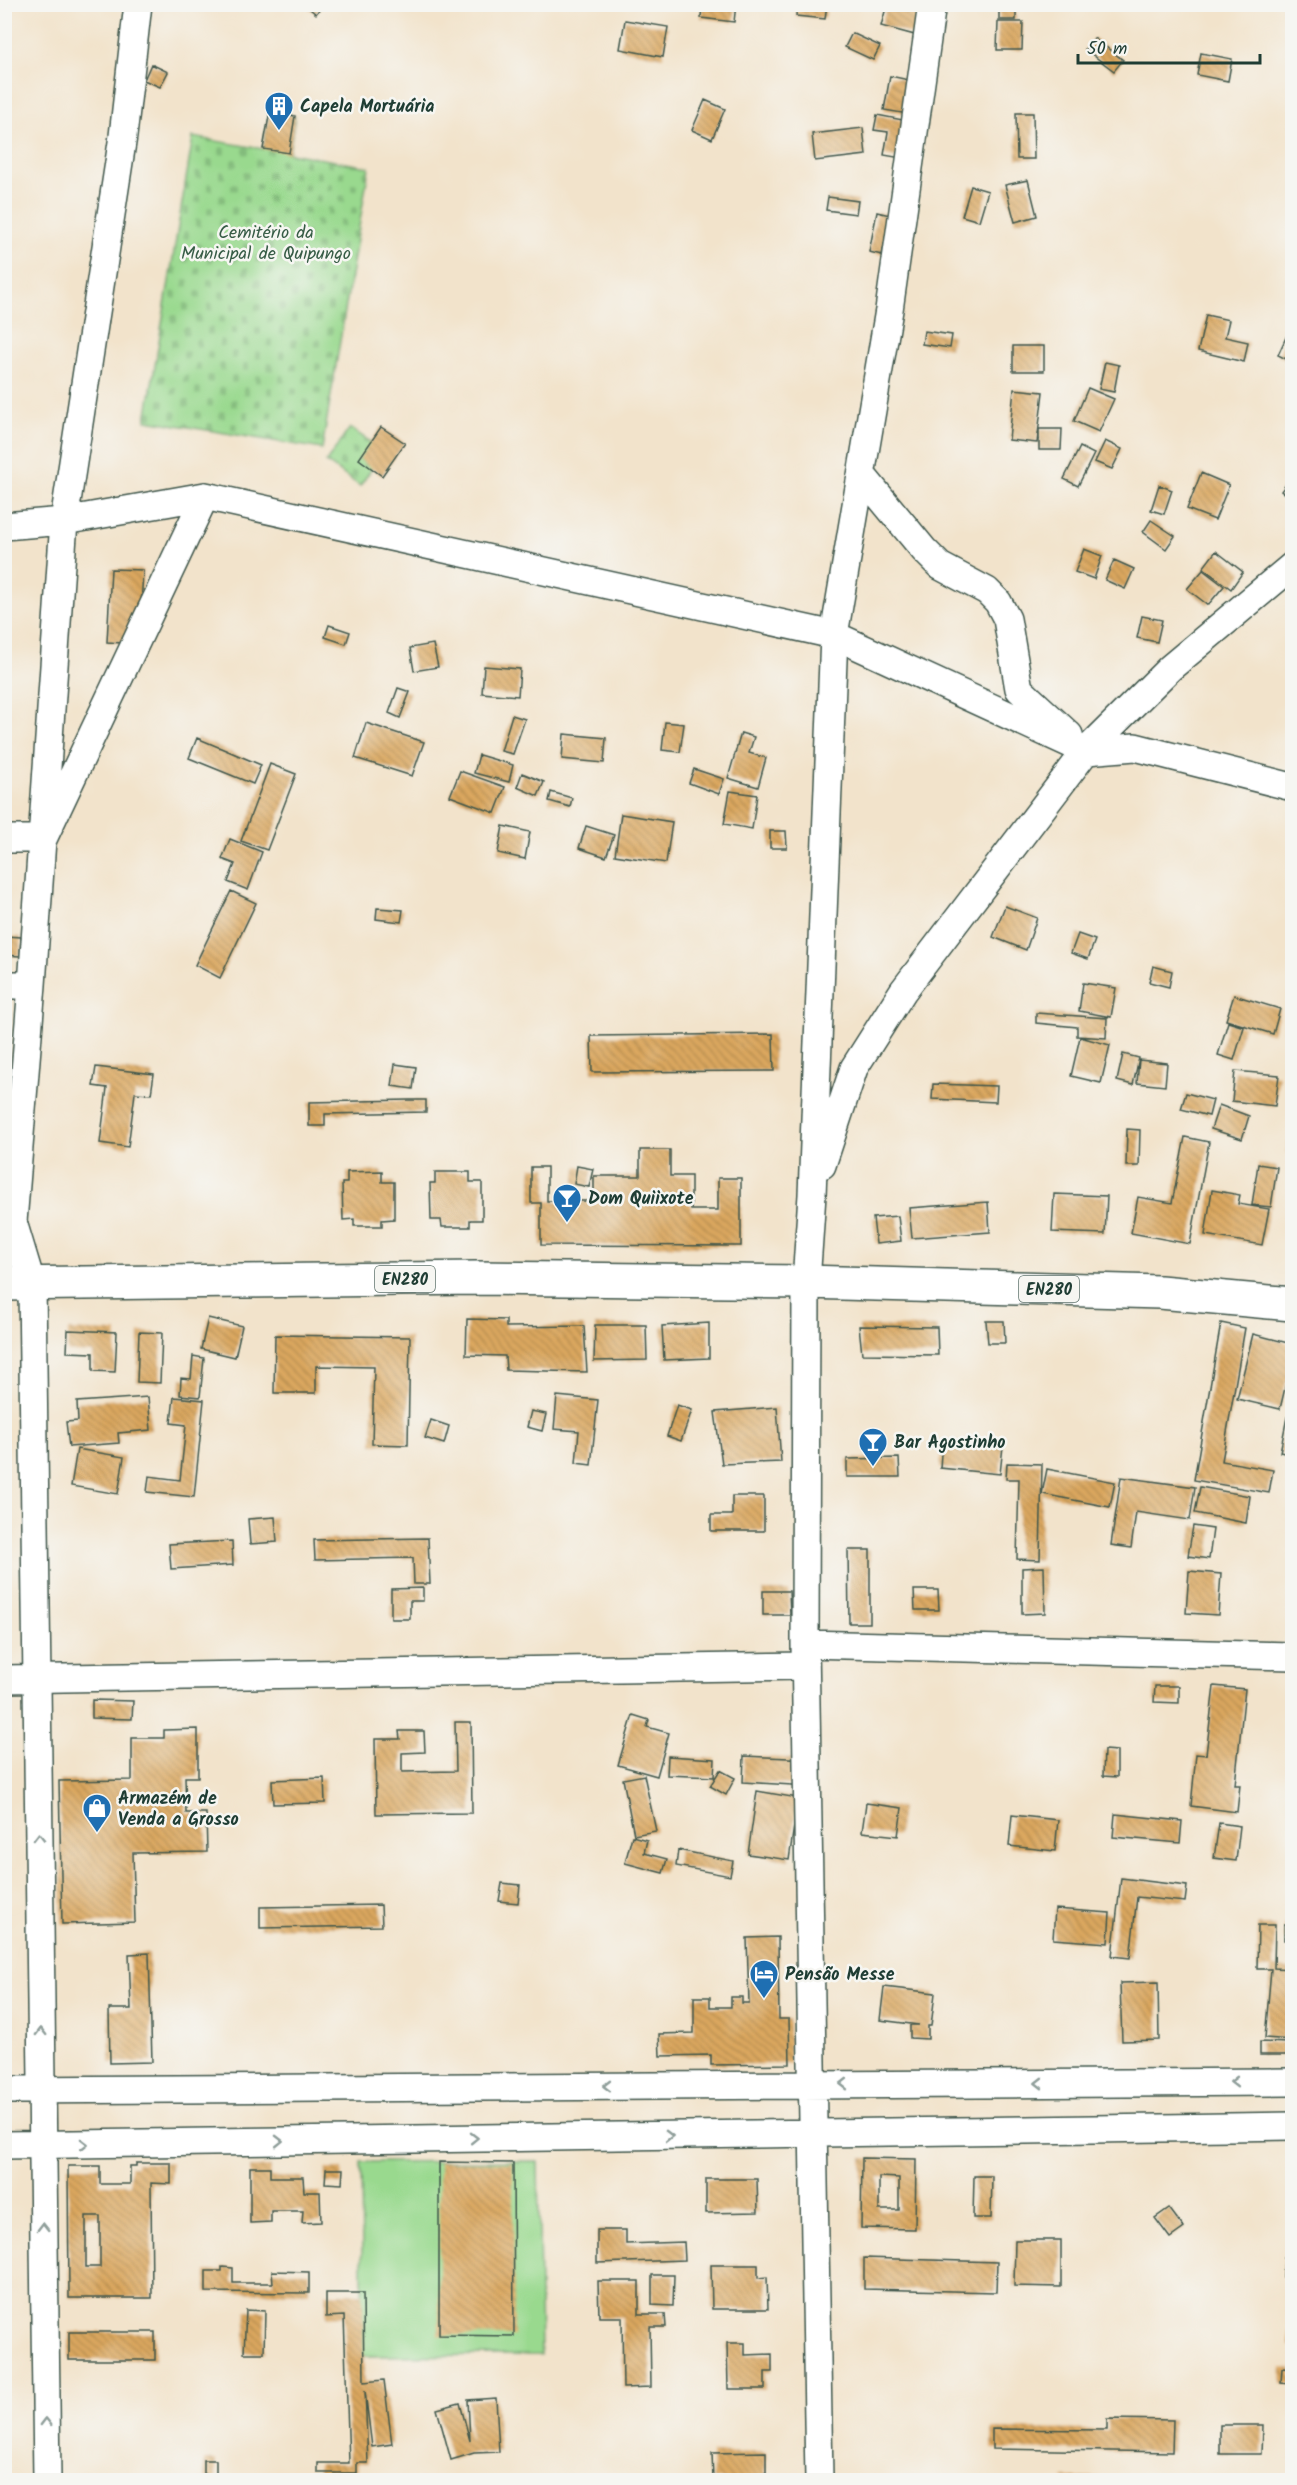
<svg xmlns="http://www.w3.org/2000/svg" width="1297" height="2485" viewBox="0 0 1297 2485" font-family="Kalam,sans-serif">
<defs>
<pattern id="cemetery-stones" width="16" height="16" patternUnits="userSpaceOnUse" patternTransform="scale(1.5)"><rect width="16" height="16" fill="#99d98e"/><path d="M2 7V4a2 2 0 0 1 4 0v3zM10 15v-3a2 2 0 0 1 4 0v3z" fill="#83bb7b"/></pattern>
<pattern id="building-back-hatch" width="6" height="6" patternUnits="userSpaceOnUse" patternTransform="scale(1.5)"><rect width="6" height="6" fill="#dba75e"/><path d="M-1 5l2 2M0 0l6 6M5-1l2 2" fill="none" stroke="#b1894e"/></pattern>
</defs>
<rect width="100%" height="100%" fill="#f6f6f2"/>
<filter id="ink" filterUnits="userSpaceOnUse"><feTurbulence type="fractalNoise" baseFrequency=".0167" numOctaves="2"/><feDisplacementMap in="SourceGraphic" scale="12" xChannelSelector="R" yChannelSelector="G"/><feConvolveMatrix kernelMatrix="1 2 1 2 8 2 1 2 1" color-interpolation-filters="sRGB"/></filter>
<filter id="wash" filterUnits="userSpaceOnUse"><feTurbulence type="fractalNoise" baseFrequency=".008" numOctaves="4" result="noise"/><feDisplacementMap in="SourceGraphic" scale="24" xChannelSelector="R" yChannelSelector="G"/><feGaussianBlur stdDeviation="1.35" result="paint"/><feColorMatrix in="noise" values="0 0 0 0 0 0 0 0 0 0 0 0 0 0 0 0 0 1.4 0 .05"/><feComposite in="paint" operator="in"/></filter>
<g filter="url(#wash)">
<rect width="100%" height="100%" fill="#f2e3cb"/>
<path fill="#99d98e" stroke="#5c8b61" stroke-width="1.5" d="M538,2161L541,2355L363,2356L361,2162Z"/>
<path fill="url(#cemetery-stones)" stroke="#5c8b61" stroke-width="1.5" d="M270,111L295,116L289,153L369,167L322,449L146,420L193,137L263,149Z
M350,428L384,451L360,486L326,462Z"/>
<g id="blocks">
<path fill="url(#building-back-hatch)" fill-rule="evenodd" d="M304,4H323L316,14Z
M702,4H736L734,22L701,18Z
M797,4H827L825,19L796,16Z
M887,4H930L922,37L881,26Z
M999,4H1016V20H999Z
M625,20L668,27L663,57L620,49Z
M998,22H1023L1022,50H997Z
M852,33L880,46L873,60L845,47Z
M1094,38L1123,60L1114,71L1085,49Z
M1201,53L1232,59L1228,81L1197,75Z
M151,64L168,72L160,87L144,80Z
M890,76L914,81L908,114L884,110Z
M705,100L725,109L712,139L692,130Z
M270,111L295,116L289,153L263,149Z
M1016,113H1033L1034,159H1017Z
M877,115L908,121L901,158L884,155L888,132L874,130Z
M863,128L866,155L815,161L812,134Z
M1028,180L1037,216L1015,222L1005,185Z
M971,186L988,191L979,221L962,216Z
M828,197L858,201L856,214L826,210Z
M877,212L890,215L882,255L869,252Z
M1206,315L1229,320L1225,337L1248,342L1244,362L1198,351Z
M924,331L952,335L950,348L922,344Z
M1288,333L1292,335V362L1278,355Z
M1013,346H1044V371H1013Z
M1105,362L1119,365L1114,392L1099,389Z
M1088,388L1114,399L1099,432L1074,421Z
M1014,389L1043,392L1037,443L1009,440Z
M381,427L405,443L382,476L359,459Z
M1039,429H1062L1061,450H1039Z
M1105,441L1122,449L1112,469L1095,462Z
M1080,447L1094,454L1078,486L1064,479Z
M1201,473L1229,485L1215,520L1187,509Z
M1292,476V500L1281,491Z
M1159,485L1172,490L1164,514L1151,510Z
M1151,520L1175,536L1166,549L1143,532Z
M1084,549L1102,556L1094,579L1075,572Z
M1216,551L1243,572L1231,589L1203,568Z
M1114,560L1134,569L1125,589L1105,580Z
M111,569L143,570L139,644L107,642Z
M1203,570L1224,586L1208,605L1187,589Z
M1142,616L1162,620L1157,642L1137,638Z
M329,625L350,632L346,644L325,637Z
M433,644L438,667L414,671L410,648Z
M484,666L520,669L518,696L482,693Z
M398,688L410,692L400,718L389,713Z
M512,715L525,719L513,754L501,751Z
M665,722L684,724L680,752L662,750Z
M366,723L424,742L412,776L355,758Z
M741,733L754,737L749,753L766,758L758,787L728,778Z
M564,734L606,738L604,763L562,759Z
M197,738L261,765L253,784L189,758Z
M479,755L513,765L509,782L474,773Z
M270,764L296,774L267,850L241,841Z
M694,769L724,779L719,794L689,783Z
M460,771L505,787L495,813L450,796Z
M522,773L544,782L538,796L517,787Z
M730,791L757,795L752,829L724,824Z
M551,792L572,798L570,807L549,801Z
M621,814L672,822L666,863L615,855Z
M503,826L530,832L525,859L498,853Z
M586,826L614,835L606,857L579,848Z
M770,831H786L787,848H770Z
M230,839L262,852L248,890L228,882L235,864L222,859Z
M231,891L256,903L220,978L195,965Z
M1005,906L1037,918L1026,950L993,937Z
M377,908L403,910L401,922L376,919Z
M1078,934L1095,940L1088,959L1071,953Z
M4,936L21,937L20,956L4,955Z
M1153,966L1172,971L1169,987L1149,982Z
M1083,983L1116,988L1111,1017L1079,1011Z
M1234,995L1280,1009L1273,1034L1226,1020Z
M1036,1013L1107,1018L1106,1038L1077,1036V1027L1036,1023Z
M1228,1022L1244,1027L1234,1060L1218,1055Z
M773,1034L774,1071L592,1072L591,1036Z
M1080,1037L1110,1045L1101,1083L1071,1076Z
M1123,1054L1139,1058L1133,1085L1117,1081Z
M1139,1060L1167,1063L1165,1086L1137,1083Z
M395,1064L416,1067L413,1089L392,1086Z
M96,1067L154,1074L151,1094L135,1093L128,1147L100,1143L107,1088L93,1086Z
M1235,1071L1279,1075L1275,1106L1232,1101Z
M933,1084L997,1086L996,1102L932,1099Z
M1186,1093L1213,1100L1209,1116L1181,1109Z
M409,1100H426V1112L325,1114V1126H309V1102Z
M1219,1105L1249,1116L1242,1139L1211,1129Z
M1291,1126H1292V1155L1286,1153Z
M1127,1129L1140,1130L1139,1166H1126Z
M1185,1137L1209,1142L1190,1244L1131,1233L1138,1197L1172,1203Z
M640,1150H670V1176H691V1210H718V1178H741V1246L541,1245V1203H531V1167H547V1201H594V1176H640Z
M1258,1164L1277,1167L1271,1207L1252,1205Z
M577,1166L593,1169L589,1187L574,1184Z
M382,1171V1182H394V1219L382,1220V1226H354V1219L343,1220L342,1183H347V1172Z
M435,1172H470V1182H482V1220H470V1227H442L441,1220H431L430,1183H435Z
M1212,1190L1240,1195L1238,1204L1269,1209L1262,1245L1205,1235Z
M1054,1194L1107,1196L1105,1234L1052,1232Z
M988,1202L990,1232L912,1238L909,1208Z
M898,1216L901,1241L876,1244L873,1218Z
M208,1318L242,1326L235,1357L201,1349Z
M467,1319L506,1320V1327L584,1326L587,1372L506,1370L505,1356L466,1355Z
M986,1321H1004L1005,1343H988Z
M709,1323V1358L664,1360L662,1326Z
M1221,1323L1245,1328L1222,1461L1273,1470L1269,1493L1194,1480Z
M595,1325H646L647,1360L594,1361Z
M859,1326L937,1327L938,1355L862,1354Z
M68,1330L117,1332L115,1372L93,1371V1353L67,1352Z
M139,1332L162,1333L160,1383L137,1382Z
M1253,1334L1292,1344V1358L1280,1409L1237,1399Z
M275,1335L410,1337L408,1445L372,1444L374,1367L316,1366V1393H274Z
M193,1356L204,1358L200,1397L180,1395L181,1378L191,1379Z
M557,1396L598,1400L591,1465L576,1463L579,1431L554,1429Z
M148,1397L151,1430L118,1433L119,1443L69,1447L66,1422L78,1421L77,1402Z
M174,1397L204,1400L194,1497L147,1492L149,1476L180,1480L186,1425L171,1423Z
M677,1405L692,1410L681,1441L667,1436Z
M777,1407L781,1462L722,1464L715,1412Z
M531,1411L546,1414L542,1431L527,1427Z
M1287,1417L1292,1419V1455L1280,1452Z
M431,1420L449,1426L444,1444L425,1438Z
M942,1440L1003,1446L1000,1474L940,1468Z
M77,1449L124,1457L118,1494L71,1486Z
M899,1458L900,1477H847V1459Z
M1007,1463L1042,1464L1040,1560L1017,1559L1019,1479H1006Z
M1047,1469L1115,1482L1110,1507L1042,1494Z
M1121,1477L1195,1487L1190,1520L1136,1512L1131,1548L1111,1545Z
M1200,1487L1250,1496L1246,1523L1195,1513Z
M732,1496H764V1531H711V1515H732Z
M275,1517L277,1542L250,1544L248,1519Z
M1193,1526L1213,1529L1209,1559L1188,1556Z
M428,1538L430,1584H414L413,1558L315,1560L314,1540Z
M232,1541L233,1565L171,1569L169,1544Z
M848,1550H870V1623H849Z
M1044,1567L1045,1613L1022,1614V1568Z
M1189,1571L1221,1574L1218,1615L1186,1613Z
M423,1588V1601H410V1619H391V1589Z
M914,1590H938L939,1610H915Z
M763,1591H789L790,1615H763Z
M1155,1686H1179V1703L1154,1702Z
M1214,1686L1245,1689L1235,1785H1240L1237,1812L1191,1806L1196,1754L1206,1755Z
M92,1700L133,1701L132,1719L92,1718Z
M633,1715L649,1720L647,1727L669,1733L657,1776L618,1765Z
M455,1722H471L472,1813L376,1814L375,1739H400L399,1731H424L425,1752L402,1753V1772L456,1771Z
M198,1729V1777H185L186,1813H206L207,1852L133,1853L135,1922L62,1924L59,1781L132,1780V1738H164V1730Z
M1104,1750L1117,1751V1777L1103,1776Z
M668,1756L715,1759L714,1777L667,1775Z
M744,1756L810,1759L809,1786L743,1782Z
M720,1770L735,1778L726,1795L710,1786Z
M644,1775L656,1831L634,1835L623,1779Z
M324,1778L325,1803L273,1804L272,1780Z
M757,1791L798,1798L789,1860L748,1854Z
M866,1803L902,1808L898,1836L862,1832Z
M1115,1814L1182,1821L1180,1843L1113,1837Z
M1012,1815L1058,1820L1055,1851L1009,1846Z
M1219,1823L1240,1826L1236,1861L1214,1858Z
M632,1836L647,1840L644,1853L667,1859L663,1873L625,1863Z
M678,1850L733,1861L730,1876L676,1866Z
M1121,1878L1187,1886L1185,1902L1137,1897L1130,1958L1112,1956Z
M502,1883L520,1885L518,1903L499,1901Z
M381,1905L382,1926L260,1928V1907Z
M1055,1909L1110,1913L1108,1943L1053,1939Z
M1284,1924H1292V1940H1284Z
M1258,1925H1275L1274,1968L1292,1969V2040L1265,2038L1271,1969H1257Z
M778,1937L779,2019H789L790,2064L711,2065V2055L660,2056L659,2034L694,2033V1997H710V2007H731V1997H742V2003H749L747,1938Z
M149,1953L152,2062L110,2063L109,2009H131L129,1954Z
M1158,1982L1159,2040L1122,2041L1120,1983Z
M884,1987L935,1993L931,2026H928V2039L910,2038V2025H919L880,2020Z
M1260,2042L1289,2043V2055H1260Z
M862,2158L916,2159L915,2229L861,2228ZM879,2177L899,2178V2210H879Z
M439,2162L513,2163L514,2336L439,2335Z
M136,2163H171V2184L151,2183L152,2298H69L68,2166H100V2184H130V2166H136ZM86,2216H100V2267H86Z
M250,2167H270V2177H303L304,2192H320L321,2222L302,2223L303,2211H271V2222L250,2223Z
M326,2169H343L342,2184L325,2183Z
M974,2176H992L991,2218H973Z
M706,2179H757L758,2212L706,2213Z
M1169,2208L1184,2228L1170,2238L1155,2218Z
M597,2230H626V2244L684,2242L685,2260L597,2263Z
M1015,2240H1061V2287L1014,2286Z
M864,2258L997,2262L996,2292L864,2289Z
M1284,2258H1292V2277H1283Z
M711,2265H758V2278L767,2277L768,2309H712Z
M222,2267L233,2268V2283H273L272,2271L309,2272V2293L206,2292V2271H222Z
M652,2275H674L673,2306L652,2305Z
M598,2281H639V2314H665L666,2327H650L651,2387L623,2388L622,2317H599Z
M326,2293H363L364,2382L384,2380L392,2444L372,2447L365,2391L368,2463H357V2473H318V2463H349L344,2316L326,2317Z
M1291,2306H1292V2346H1289Z
M246,2310L265,2311L264,2353H244Z
M69,2332H155V2360H69Z
M727,2343H745V2355L772,2354V2372H765V2389H728Z
M1282,2368L1292,2369V2384L1281,2383Z
M496,2398L499,2452L474,2453L451,2460L437,2409L460,2403L470,2441L468,2400Z
M1107,2419L1173,2420L1172,2452L992,2449V2429L1107,2430Z
M1220,2425H1263L1262,2454H1220Z
M766,2452V2480H713L712,2453Z
M204,2460H216V2480H204Z
M1063,2478H1117V2480H1063Z"/>
</g>
</g>
<g filter="url(#ink)">
<use href="#blocks" fill-opacity="0" stroke="#3f564b" stroke-width="1.5"/>
<g fill="none" stroke-linecap="round" stroke-linejoin="round">
<g stroke="#3f564b" stroke-width="30">
<path id="minor" d="M862,475L924,550L940,566L987,591L998,602L1007,619L1019,689L1069,735
M4,526L64,521L205,496L834,635L1086,751L1135,747L1292,787
M4,839H43L205,496
M4,985H32L13,1222L7,1236
M32,985L64,521L123,136L138,4
M822,1165L854,1068L903,991L1086,751L1170,668L1292,566
M13,1222L32,1285L47,2480
M805,1644L1292,1656
M4,1679L805,1666
M4,2090L1292,2082
M4,2145L1292,2126
M819,2480L805,1644L806,1282L812,1195L834,635L889,310L932,4"/>
</g>
<g stroke="#3f564b" stroke-width="36">
<path id="major" d="M4,1284L476,1278L806,1282L1160,1292L1292,1304"/>
</g>
<use href="#minor" stroke="#fff" stroke-width="27"/>
<use href="#major" stroke="#fff" stroke-width="33"/>
</g>
<defs><path id="oneway-chevron" d="M-2-3.5L2.5 0L-2 3.5" fill="none" stroke-width="1.6" stroke-linecap="round" stroke-linejoin="round" transform="scale(1.5)"/></defs>
<g stroke="#8f9e9a">
<use href="#oneway-chevron" transform="translate(39 1837) rotate(-91)"/>
<use href="#oneway-chevron" transform="translate(41 2032) rotate(-91)"/>
<use href="#oneway-chevron" transform="translate(1234 2082) rotate(180)"/>
<use href="#oneway-chevron" transform="translate(1039 2083) rotate(180)"/>
<use href="#oneway-chevron" transform="translate(844 2084) rotate(180)"/>
<use href="#oneway-chevron" transform="translate(607 2086) rotate(180)"/>
<use href="#oneway-chevron" transform="translate(669 2136) rotate(-1)"/>
<use href="#oneway-chevron" transform="translate(474 2138) rotate(-1)"/>
<use href="#oneway-chevron" transform="translate(279 2141) rotate(-1)"/>
<use href="#oneway-chevron" transform="translate(84 2144) rotate(-1)"/>
<use href="#oneway-chevron" transform="translate(43 2227) rotate(-91)"/>
<use href="#oneway-chevron" transform="translate(46 2422) rotate(-91)"/>
</g>
</g>
<defs>
<g id="building-pin" transform="scale(1.5)"><path d="M0 17L-7.5 6A9.5 9.5 0 1 1 7.5 6Z" fill="#1f6fb2" stroke="#f6f6f2"/><path d="M-4-6H4V6H1V3H-1V6H-4ZM-2.5-4.3h1.7v1.8h-1.7ZM.8-4.3h1.7v1.8H.8ZM-2.5-1h1.7V.8h-1.7ZM.8-1h1.7V.8H.8Z" fill="#fff"/></g>
<g id="bar-pin" transform="scale(1.5)"><path d="M0 17L-7.5 6A9.5 9.5 0 1 1 7.5 6Z" fill="#1f6fb2" stroke="#f6f6f2"/><path d="M-6-5H6L.8 .8V4.5H3.5V6h-7V4.5H-.8V.8Z" fill="#fff"/></g>
<g id="shop-pin" transform="scale(1.5)"><path d="M0 17L-7.5 6A9.5 9.5 0 1 1 7.5 6Z" fill="#1f6fb2" stroke="#f6f6f2"/><path d="M-5-2.5h2.3a2.7 3.5 0 0 1 5.4 0H5L5.5 6h-11ZM-1.5-2.5h3a1.5 2.3 0 0 0-3 0Z" fill="#fff"/></g>
<g id="hotel-pin" transform="scale(1.5)"><path d="M0 17L-7.5 6A9.5 9.5 0 1 1 7.5 6Z" fill="#1f6fb2" stroke="#f6f6f2"/><path d="M-6-4.5h1.5V1H6V5H4.5V3h-9V5H-6ZM-4 0a1.8 1.8 0 1 1 3.6 0ZM.5 0V-2.5h3Q6-2.5 6 0Z" fill="#fff"/></g>
</defs>
<g fill-rule="evenodd">
<use href="#building-pin" x="279" y="106"/>
<use href="#bar-pin" x="567" y="1198"/>
<use href="#bar-pin" x="873" y="1442"/>
<use href="#shop-pin" x="97" y="1808"/>
<use href="#hotel-pin" x="764" y="1974"/>
</g>
<g text-anchor="middle" stroke-width="5" stroke-linejoin="round" paint-order="stroke">
<g fill="#f6f6f2" stroke="#60746d" stroke-width="1.5">
<rect x="375" y="1266" width="60" height="26" rx="4.5"/>
<rect x="1019" y="1276" width="60" height="26" rx="4.5"/>
</g>
<g font-size="16" font-weight="bold" fill="#1f3d34">
<text x="405" y="1285">EN280</text>
<text x="1049" y="1295">EN280</text>
</g>
<g font-size="18" font-weight="bold" fill="#1f3d34" stroke="#f6f6f2" text-anchor="start">
<text x="300" y="112">Capela Mortuária</text>
<text x="588" y="1204">Dom Quiixote</text>
<text x="894" y="1448">Bar Agostinho</text>
<text x="118" y="1804">Armazém de<tspan x="118" dy="21">Venda a Grosso</tspan></text>
<text x="785" y="1980">Pensão Messe</text>
</g>
<g font-size="18" fill="#375c46" stroke="#f6f6f2">
<text x="266" y="238">Cemitério da<tspan x="266" dy="21">Municipal de Quipungo</tspan></text>
</g>
</g>
<rect width="1297" height="2485" fill="none" stroke="#f6f6f2" stroke-width="24"/>
<path d="M1078 54v9h182v-9" fill="none" stroke="#1f3d34" stroke-width="3"/>
<text x="1087" y="54" font-size="18" fill="#1f3d34" stroke="#f6f6f2" stroke-width="4.5" paint-order="stroke">50 m</text>
</svg>
